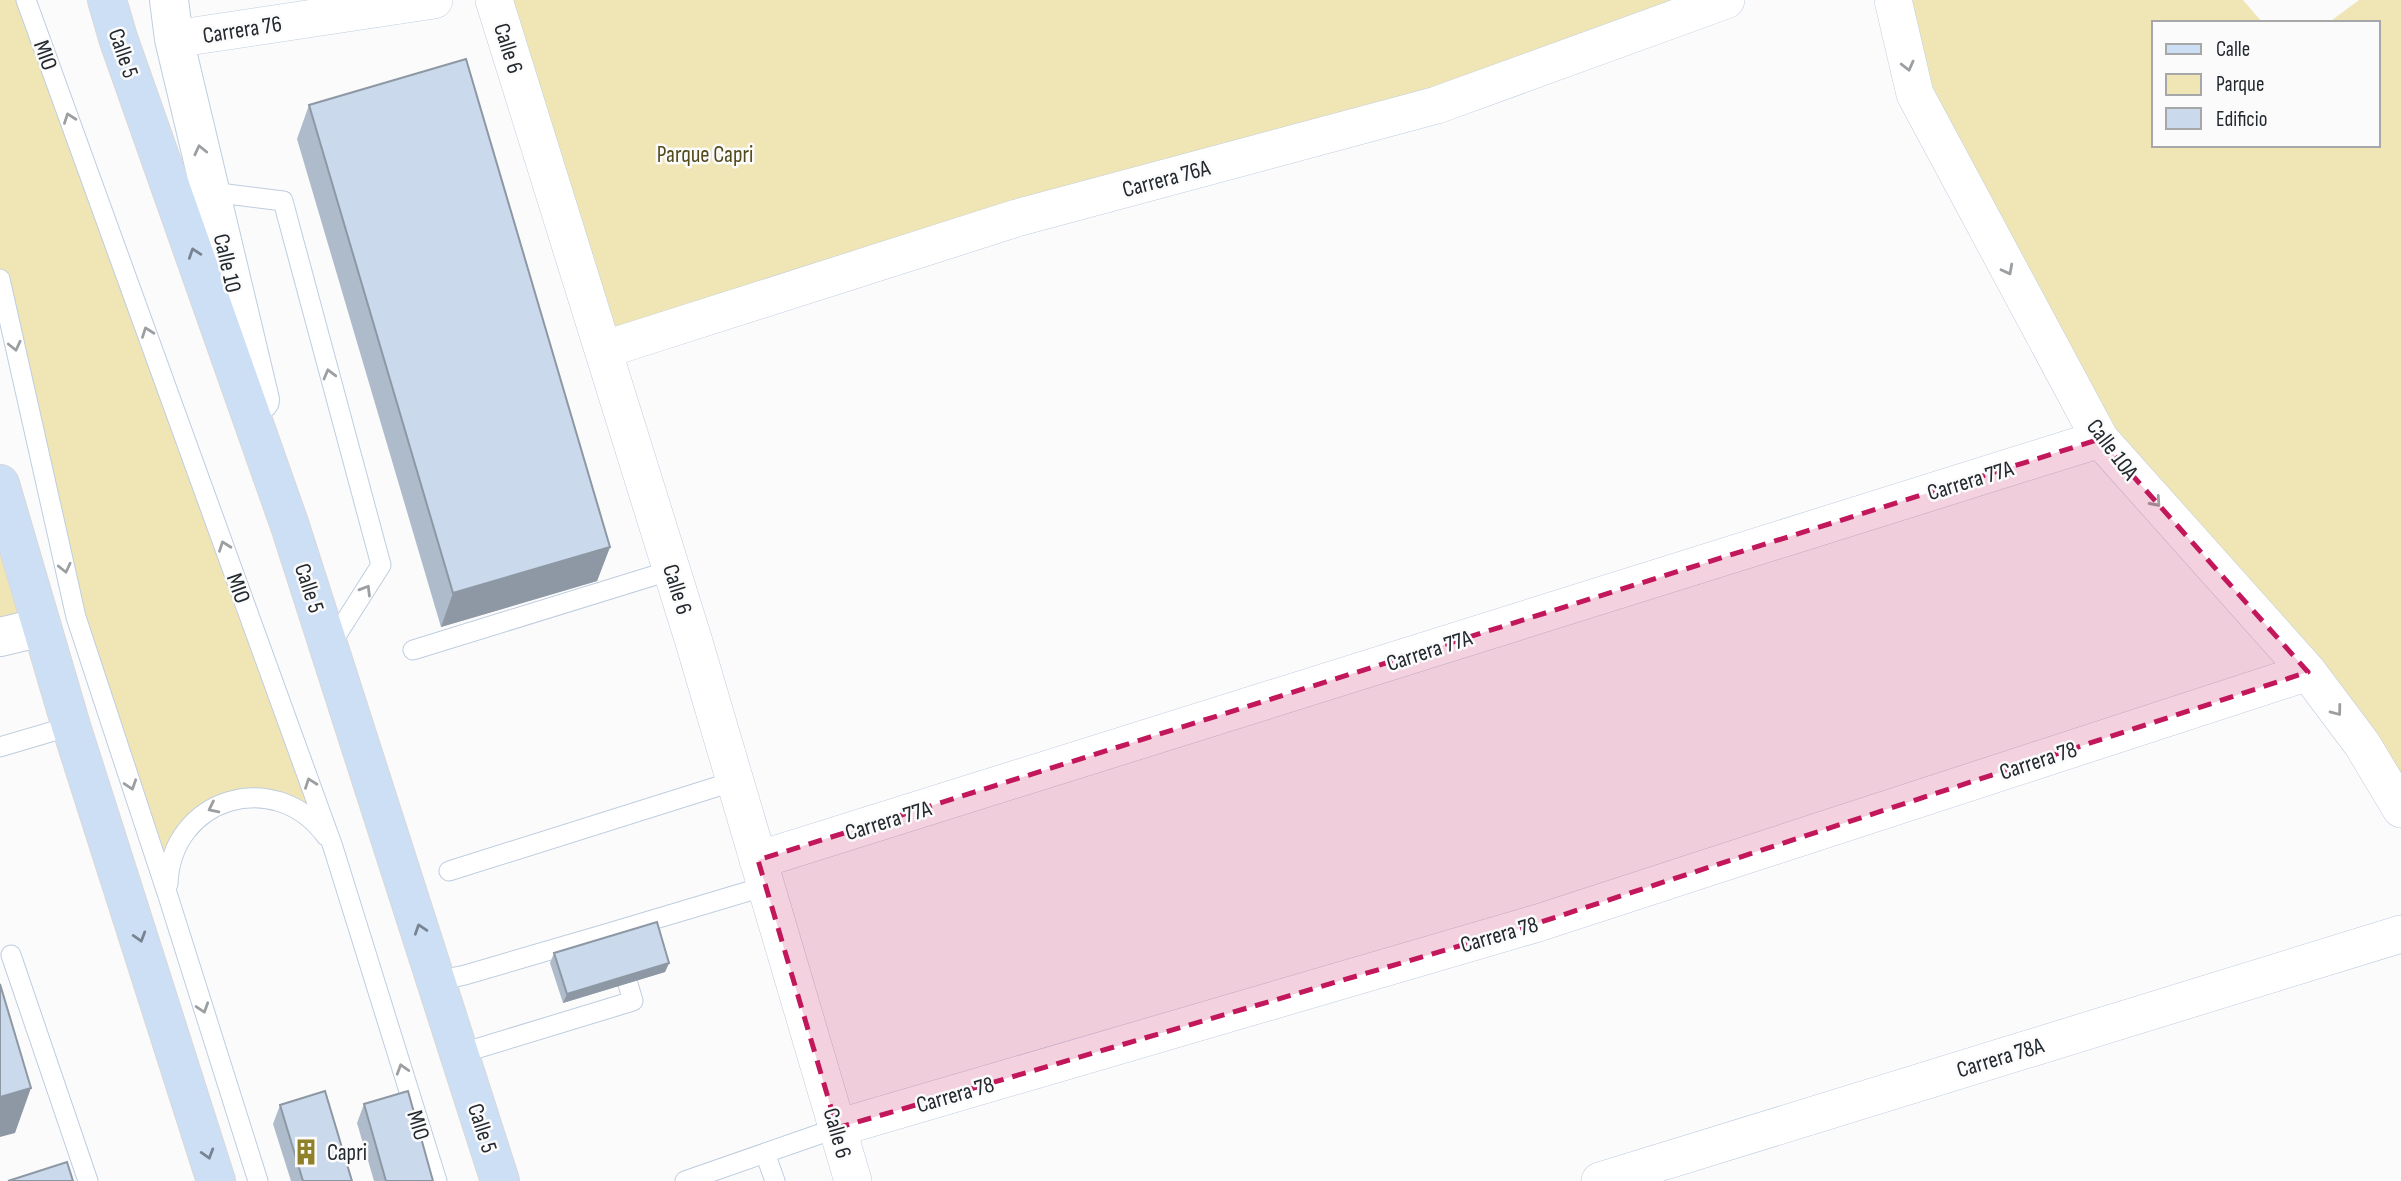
<svg xmlns="http://www.w3.org/2000/svg" width="2401" height="1181" viewBox="0 0 2401 1181" font-family="'Sofia Sans Condensed',sans-serif">
<rect width="100%" height="100%" fill="#fbfbfb"/>
<path fill="#f0e6b5" d="M0,0H26L333,847L290,804L229,800L181,837L168,896L76,617L0,279Z
M494,0H1726L603,350Z
M1893,0H2243L2263,23H2154V145H2378V23H2328L2359,0H2401V809L2100,439L1953,168Z
M0,484L42,627L0,637Z"/>
<g fill="none" stroke-linecap="round" stroke-linejoin="round">
<g stroke="#bfcddf" stroke-width="21">
<path id="lane" d="M26,0L333,847L437,1181
M211,192L283,201L381,565L329,647
M0,279L76,617L168,896L258,1181
M413,650L672,570
M0,747L71,726
M449,871L735,781
M168,884C171,798 275,766 326,836
M612,932L766,886
M11,955L88,1181
M436,981L465,975L612,932L616,944
M459,1054L633,1001L628,984
M765,1153L775,1181
M685,1181L837,1128"/>
</g>
<g stroke="#bfcddf" stroke-width="38">
<path id="street" d="M494,0L694,642L853,1181
M1893,0L1915,94L2100,439L2308,672L2362,744L2401,809
M174,39L434,0
M603,350L1017,218L1437,105L1726,0
M758,860L2100,439
M837,1128L1538,923L2308,672
M1600,1181L2401,934"/>
</g>
<g stroke="#bfcddf" stroke-width="40">
<path id="secondary" d="M169,0L174,39L260,400
M0,637L42,627"/>
</g>
<g stroke="#d7d8da" stroke-width="40">
<path id="primary" d="M107,0L118,38L290,526L500,1181
M0,484L71,726L216,1181"/>
</g>
<use href="#lane" stroke="#fff" stroke-width="19"/>
<use href="#street" stroke="#fff" stroke-width="37"/>
<use href="#secondary" stroke="#fff" stroke-width="38"/>
<use href="#primary" stroke="#cddff5" stroke-width="38"/>
</g>
<path fill="#aebbca" d="M309,105L610,547L597,581L441,627L297,139Z
M554,953L669,963L665,972L563,1003L550,963Z
M364,1104L433,1181H374L357,1123Z
M280,1105L352,1181H291L273,1124Z"/>
<path fill="#8d98a4" d="M610,547L597,581L441,627L453,593Z
M669,963L665,972L563,1003L567,994Z
M31,1088L15,1133L0,1137V1097Z"/>
<path fill="#cad9eb" stroke="#8d98a4" stroke-width="2" d="M466,59L610,547L453,593L309,105Z
M657,922L669,963L567,994L554,953Z
M0,984L31,1088L0,1097Z
M325,1091L352,1181H303L280,1105Z
M408,1091L433,1181H386L364,1104Z
M67,1162L73,1181H8Z"/>
<defs><path id="oneway-chevron" d="M-2-3.5L2.5 0L-2 3.5" fill="none" stroke-width="1.6" stroke-linecap="round" stroke-linejoin="round" transform="scale(1.75)"/></defs>
<g stroke="#9c9fa1">
<use href="#oneway-chevron" transform="translate(1908 66) rotate(76)"/>
<use href="#oneway-chevron" transform="translate(69 118) rotate(-110)"/>
<use href="#oneway-chevron" transform="translate(200 150) rotate(-103)"/>
<use href="#oneway-chevron" transform="translate(2008 270) rotate(62)"/>
<use href="#oneway-chevron" transform="translate(147 332) rotate(-110)"/>
<use href="#oneway-chevron" transform="translate(15 346) rotate(77)"/>
<use href="#oneway-chevron" transform="translate(329 374) rotate(-105)"/>
<use href="#oneway-chevron" transform="translate(2156 502) rotate(48)"/>
<use href="#oneway-chevron" transform="translate(224 546) rotate(-110)"/>
<use href="#oneway-chevron" transform="translate(65 568) rotate(77)"/>
<use href="#oneway-chevron" transform="translate(366 590) rotate(-59)"/>
<use href="#oneway-chevron" transform="translate(2337 711) rotate(53)"/>
<use href="#oneway-chevron" transform="translate(310 783) rotate(-110)"/>
<use href="#oneway-chevron" transform="translate(131 785) rotate(72)"/>
<use href="#oneway-chevron" transform="translate(213 808) rotate(154)"/>
<use href="#oneway-chevron" transform="translate(203 1008) rotate(72)"/>
<use href="#oneway-chevron" transform="translate(402 1069) rotate(-107)"/>
</g>
<g stroke="#788492">
<use href="#oneway-chevron" transform="translate(194 253) rotate(-109)"/>
<use href="#oneway-chevron" transform="translate(420 929) rotate(-108)"/>
<use href="#oneway-chevron" transform="translate(140 937) rotate(73)"/>
<use href="#oneway-chevron" transform="translate(208 1154) rotate(73)"/>
</g>
<path fill="#c2185b" fill-opacity="0.2" stroke="#c2185b" stroke-width="5" stroke-dasharray="14 9" stroke-linejoin="round" d="M2100,439L2308,672L1538,923L837,1128L758,860Z"/>
<defs>
<g id="building-bare" transform="scale(2.1)"><path d="M-4-6H4V6H1V3H-1V6H-4ZM-2.5-4.3h1.7v1.8h-1.7ZM.8-4.3h1.7v1.8H.8ZM-2.5-1h1.7V.8h-1.7ZM.8-1h1.7V.8H.8Z" fill="#908027" stroke="#fbfbfb" stroke-width="2.5" paint-order="stroke"/></g>
</defs>
<g fill-rule="evenodd">
<use href="#building-bare" x="306" y="1152"/>
</g>
<g text-anchor="middle" stroke-width="5" stroke-linejoin="round" paint-order="stroke">
<g font-size="23" fill="#23292f" stroke="#fbfbfb">
<text transform="translate(242 29) rotate(-9)" y="8">Carrera 76</text>
<text transform="translate(509 48) rotate(73)" y="8">Calle 6</text>
<text transform="translate(124 53) rotate(71)" y="8">Calle 5</text>
<text transform="translate(46 55) rotate(70)" y="8">MIO</text>
<text transform="translate(1166 178) rotate(-15)" y="8">Carrera 76A</text>
<text transform="translate(228 263) rotate(77)" y="8">Calle 10</text>
<text transform="translate(2113 449) rotate(53)" y="8">Calle 10A</text>
<text transform="translate(1970 480) rotate(-17)" y="8">Carrera 77A</text>
<text transform="translate(239 588) rotate(70)" y="8">MIO</text>
<text transform="translate(310 588) rotate(72)" y="8">Calle 5</text>
<text transform="translate(678 589) rotate(73)" y="8">Calle 6</text>
<text transform="translate(1429 650) rotate(-18)" y="8">Carrera 77A</text>
<text transform="translate(2038 760) rotate(-18)" y="8">Carrera 78</text>
<text transform="translate(888 820) rotate(-17)" y="8">Carrera 77A</text>
<text transform="translate(1499 934) rotate(-16)" y="8">Carrera 78</text>
<text transform="translate(2000 1057) rotate(-17)" y="8">Carrera 78A</text>
<text transform="translate(955 1094) rotate(-16)" y="8">Carrera 78</text>
<text transform="translate(419 1125) rotate(73)" y="8">MIO</text>
<text transform="translate(483 1128) rotate(72)" y="8">Calle 5</text>
<text transform="translate(838 1133) rotate(74)" y="8">Calle 6</text>
</g>
<g font-size="23" fill="#534a1c" stroke="#fbfbfb">
<text x="705" y="162">Parque Capri</text>
</g>
<g font-size="23" fill="#23292f" stroke="#fbfbfb" text-anchor="start">
<text x="327" y="1160">Capri</text>
</g>
</g>
<rect x="2152" y="21" width="228" height="126" fill="#fbfbfb" stroke="#a5a7a9" stroke-width="2"/>
<rect x="2166" y="44" width="35" height="10" fill="#cddff5" stroke="#a5a7a9" stroke-width="2"/>
<text x="2216" y="56" font-size="21" fill="#23292f">Calle</text>
<rect x="2166" y="74" width="35" height="21" fill="#f0e6b5" stroke="#a5a7a9" stroke-width="2"/>
<text x="2216" y="91" font-size="21" fill="#23292f">Parque</text>
<rect x="2166" y="108" width="35" height="21" fill="#cad9eb" stroke="#a5a7a9" stroke-width="2"/>
<text x="2216" y="126" font-size="21" fill="#23292f">Edificio</text>
</svg>
